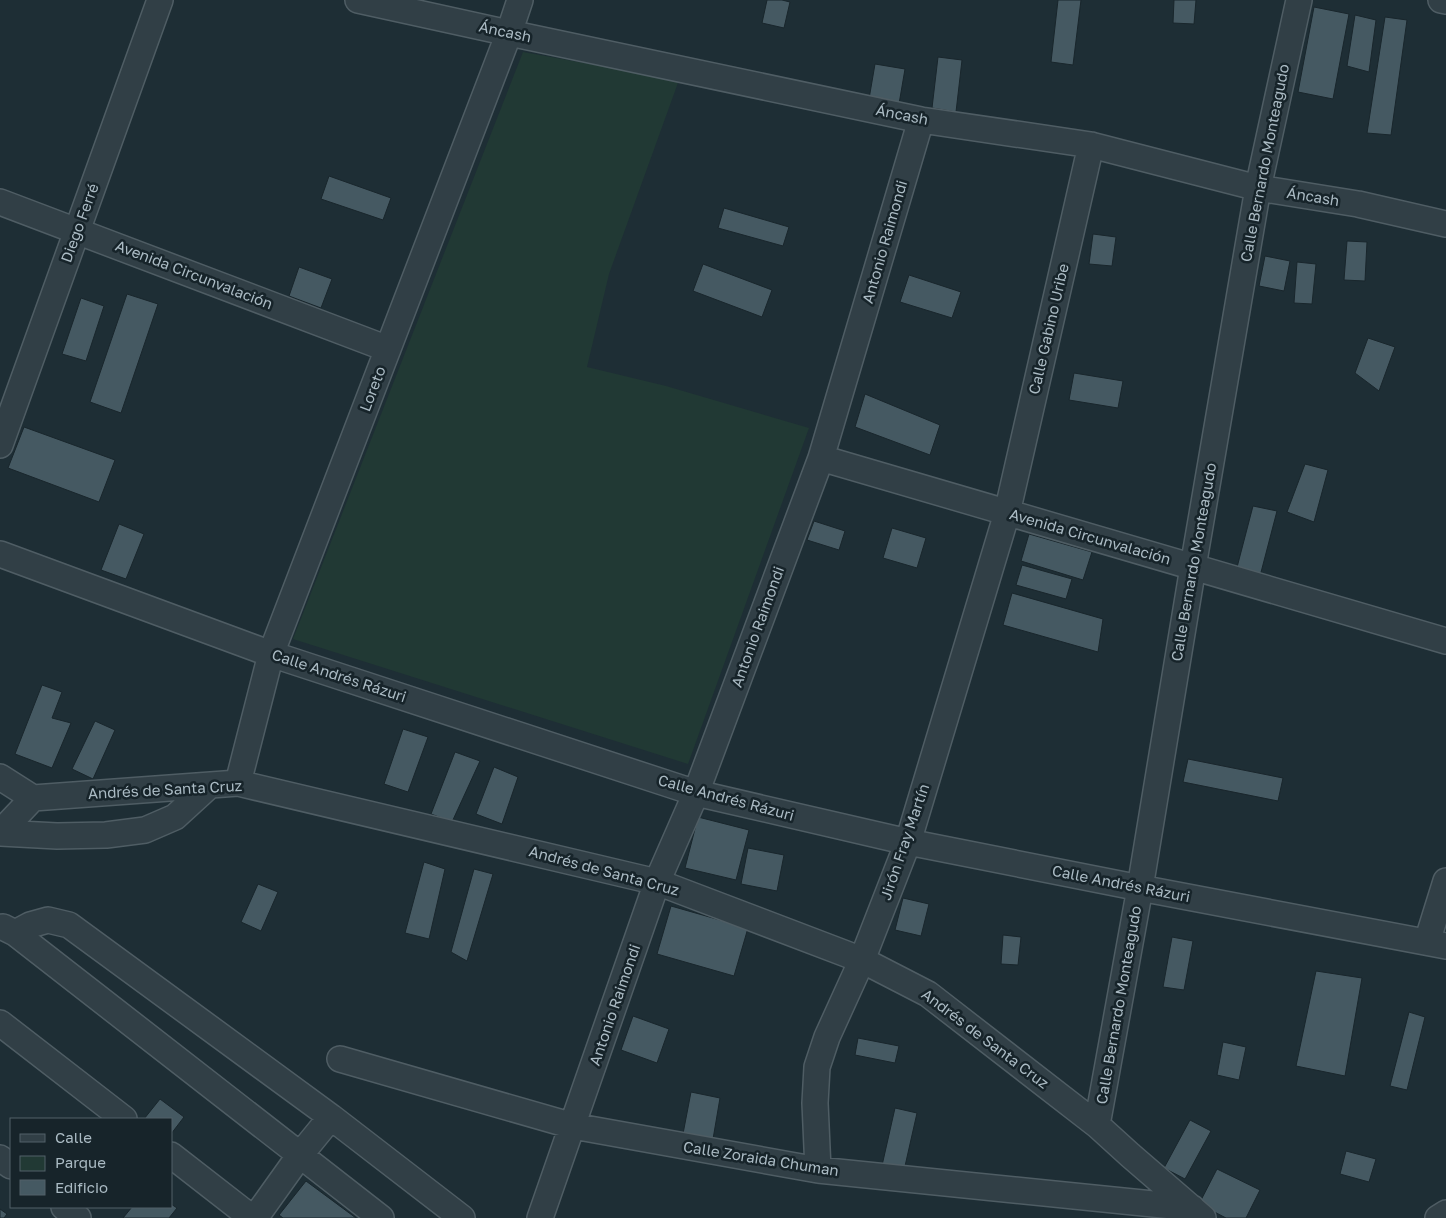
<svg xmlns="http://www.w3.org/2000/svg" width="1446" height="1218" viewBox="0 0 1446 1218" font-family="'Golos Text',sans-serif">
<rect width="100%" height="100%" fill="#1e2e35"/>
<path fill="#213934" d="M523,52L679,80L609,274L587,367L666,386L809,428L688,764L293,639Z"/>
<path fill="#455962" stroke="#19262c" d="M767,0H782L790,2L784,28L762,23Z
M1058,0H1081L1073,65L1051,62Z
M1174,0H1196L1194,24L1173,23Z
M1314,7L1349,14L1333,99L1298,92Z
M1355,15L1376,20L1369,72L1347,66Z
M1385,17L1407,20L1391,135L1367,133Z
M938,57L962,60L956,112L932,108Z
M875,64L905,69L899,104L869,99Z
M329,176L391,198L383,220L321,199Z
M724,208L789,227L783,246L718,228Z
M1093,234L1116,237L1112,266L1089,264Z
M1347,241L1367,242L1365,281L1344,280Z
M1265,256L1290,261L1284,291L1259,286Z
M1297,262L1316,264L1312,304L1294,303Z
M703,264L772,290L762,317L693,291Z
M299,267L332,279L321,308L289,296Z
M909,275L961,292L952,318L900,302Z
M127,294L158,304L121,413L90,402Z
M81,298L104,306L86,361L62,354Z
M1368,338L1395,347L1379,391L1355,373Z
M1074,373L1123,381L1118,408L1069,400Z
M865,394L940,425L930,455L855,427Z
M24,427L115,460L99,502L8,468Z
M1305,464L1328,470L1314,522L1287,512Z
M1253,506L1277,511L1259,580L1235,575Z
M814,521L845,531L839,550L807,540Z
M119,524L144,534L126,579L101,570Z
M892,528L926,538L917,568L883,558Z
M1029,534L1092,552L1083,580L1021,561Z
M1022,565L1072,579L1066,599L1016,585Z
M1012,593L1103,619L1098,652L1003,625Z
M42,685L62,692L52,718L71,723L52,768L15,754Z
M95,721L115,730L93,779L72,769Z
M403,729L428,737L408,792L384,784Z
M455,752L480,761L452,822L431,814Z
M1188,759L1283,778L1278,801L1183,782Z
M494,767L518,777L502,824L476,814Z
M698,817L749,830L736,880L685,868Z
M748,848L784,855L777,891L741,884Z
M424,862L445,869L429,939L405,933Z
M474,869L493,874L467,961L451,952Z
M258,884L278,892L261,931L241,922Z
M903,898L929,904L921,936L895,930Z
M671,906L748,928L734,976L657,954Z
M1003,935L1021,937L1018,965L1001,964Z
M1172,937L1193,941L1184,990L1163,987Z
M1316,971L1362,978L1345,1076L1296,1066Z
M1409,1012L1425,1017L1407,1090L1390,1086Z
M633,1016L669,1029L657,1063L621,1050Z
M858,1038L899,1046L895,1063L855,1055Z
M1223,1042L1246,1047L1239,1080L1217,1075Z
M691,1092L720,1098L712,1145L682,1139Z
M160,1099L184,1117L171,1134V1119H144Z
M895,1108L917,1113L903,1175L881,1170Z
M1190,1120L1211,1131L1185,1179L1164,1168Z
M1346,1151L1376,1159L1369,1182L1340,1174Z
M1217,1169L1260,1190L1246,1218H1226L1199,1204Z
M306,1181L356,1218H283L279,1215Z
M171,1204L177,1208L169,1218H123L132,1207H171Z
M0,1209L7,1214L4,1218H0Z"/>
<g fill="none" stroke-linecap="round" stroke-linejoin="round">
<g stroke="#4f5d64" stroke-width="28">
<path id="minor" d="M358,0L509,33L921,120L1091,145L1258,188L1358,204L1446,224
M1441,0L1446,1
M0,202L388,349
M0,445L160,0
M821,458L1446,641
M0,554L271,654L696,793L908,842L1140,888L1446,946
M0,777L33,798
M238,783L271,654L509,33L520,0
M33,798L238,783L657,882L862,960L928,994L1097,1125L1130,1155L1203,1218
M0,833L57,836L106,835L145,830L175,817L210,785
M0,833L33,798
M3,927L15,933L381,1218
M15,933L30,925L48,920L69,925L331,1117L462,1218
M1427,942L1446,881
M0,1023L124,1119
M340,1059L573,1126L818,1170L1192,1208
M1097,1125L1140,888L1193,567L1258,188L1299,0
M171,1155L252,1218
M0,1158L11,1166
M818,1170L815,1103L817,1067L827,1037L862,960L908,842L1007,513L1091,145
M64,1207L78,1218
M255,1218L300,1155L331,1117
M540,1218L657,882L696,793L821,458L921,120
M1438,1218L1446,1213"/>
</g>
<use href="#minor" stroke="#313f46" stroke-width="25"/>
</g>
<g text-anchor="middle" stroke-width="5" stroke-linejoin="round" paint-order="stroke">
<g font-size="15" fill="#abbbc4" stroke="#17242a">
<text transform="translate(505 32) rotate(12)" y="5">Áncash</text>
<text transform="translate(902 115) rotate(11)" y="5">Áncash</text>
<text transform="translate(1265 163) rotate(-79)" y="5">Calle Bernardo Monteagudo</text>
<text transform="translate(1313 197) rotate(9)" y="5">Áncash</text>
<text transform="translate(80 223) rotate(-70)" y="5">Diego Ferré</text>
<text transform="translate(885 242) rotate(-74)" y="5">Antonio Raimondi</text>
<text transform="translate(194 275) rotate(21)" y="5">Avenida Circunvalación</text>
<text transform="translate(1049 329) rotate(-77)" y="5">Calle Gabino Uribe</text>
<text transform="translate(373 389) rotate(-69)" y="5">Loreto</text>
<text transform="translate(1090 537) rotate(16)" y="5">Avenida Circunvalación</text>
<text transform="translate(1194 562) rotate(-80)" y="5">Calle Bernardo Monteagudo</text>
<text transform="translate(758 627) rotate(-70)" y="5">Antonio Raimondi</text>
<text transform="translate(339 676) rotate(18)" y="5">Calle Andrés Rázuri</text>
<text transform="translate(165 790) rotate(-3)" y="5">Andrés de Santa Cruz</text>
<text transform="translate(726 798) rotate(15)" y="5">Calle Andrés Rázuri</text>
<text transform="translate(905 842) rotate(-71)" y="5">Jirón Fray Martín</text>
<text transform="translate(604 871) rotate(15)" y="5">Andrés de Santa Cruz</text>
<text transform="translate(1121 884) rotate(11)" y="5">Calle Andrés Rázuri</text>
<text transform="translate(615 1005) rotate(-71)" y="5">Antonio Raimondi</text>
<text transform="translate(1119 1005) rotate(-80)" y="5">Calle Bernardo Monteagudo</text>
<text transform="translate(985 1039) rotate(37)" y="5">Andrés de Santa Cruz</text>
<text transform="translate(761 1159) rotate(9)" y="5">Calle Zoraida Chuman</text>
</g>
</g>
<rect x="10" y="1118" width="162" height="90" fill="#17242a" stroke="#526068"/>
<rect x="20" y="1134" width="25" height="8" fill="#313f46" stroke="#526068"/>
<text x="55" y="1143" font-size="15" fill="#abbbc4">Calle</text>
<rect x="20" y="1156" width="25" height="15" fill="#213934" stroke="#526068"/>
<text x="55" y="1168" font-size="15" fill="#abbbc4">Parque</text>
<rect x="20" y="1180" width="25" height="15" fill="#455962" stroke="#526068"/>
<text x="55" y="1193" font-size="15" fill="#abbbc4">Edificio</text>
</svg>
